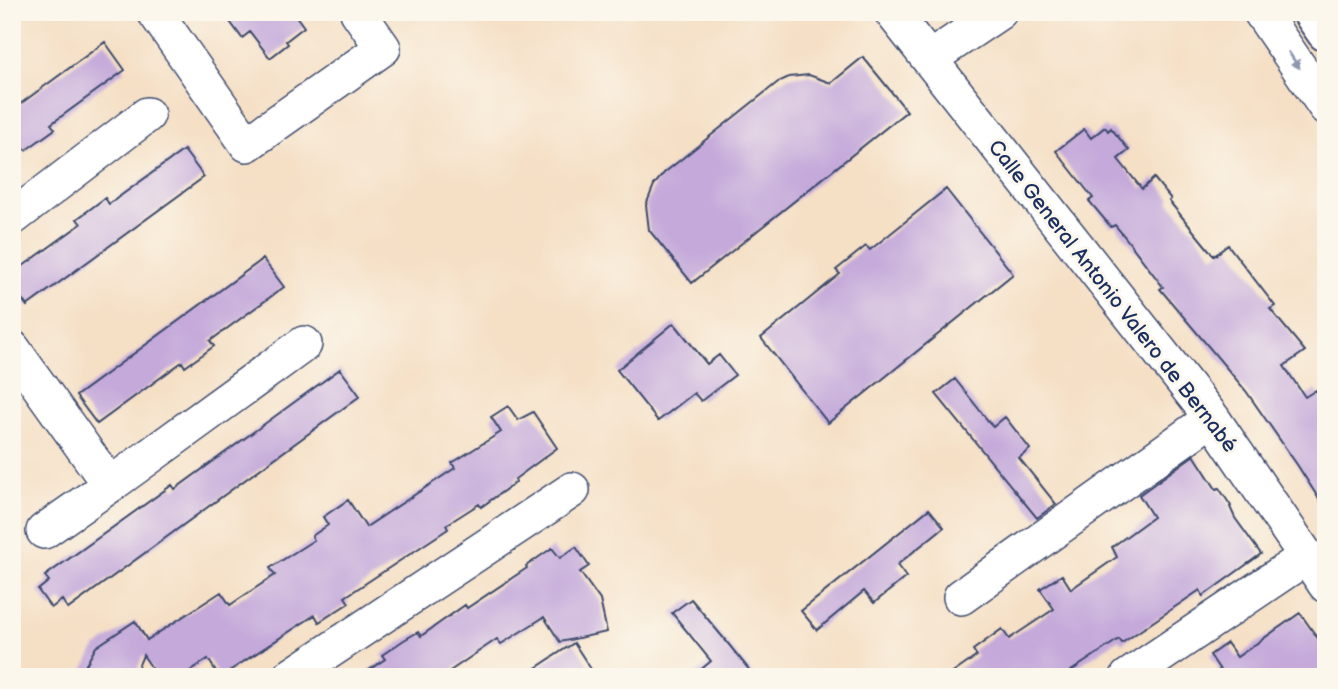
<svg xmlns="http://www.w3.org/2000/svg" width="1338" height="689" viewBox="0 0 1338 689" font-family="'Balsamiq Sans',sans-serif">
<rect width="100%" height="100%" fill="#fbf7ec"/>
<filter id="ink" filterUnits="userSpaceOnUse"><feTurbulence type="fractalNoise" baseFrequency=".0143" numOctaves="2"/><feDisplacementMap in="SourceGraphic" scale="14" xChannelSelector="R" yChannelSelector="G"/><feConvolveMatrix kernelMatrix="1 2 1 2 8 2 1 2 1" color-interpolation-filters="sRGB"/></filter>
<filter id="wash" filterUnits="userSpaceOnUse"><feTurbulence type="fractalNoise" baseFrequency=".00686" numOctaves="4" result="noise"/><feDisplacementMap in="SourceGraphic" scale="28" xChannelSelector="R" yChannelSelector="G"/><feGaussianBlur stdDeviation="1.57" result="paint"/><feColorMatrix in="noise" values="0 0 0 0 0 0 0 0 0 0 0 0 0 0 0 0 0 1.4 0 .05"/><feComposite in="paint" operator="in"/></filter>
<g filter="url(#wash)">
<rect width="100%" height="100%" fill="#f5dfc5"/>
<g id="blocks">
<path fill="#c4a9da" d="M223,12H293L304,27L286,41L288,44L270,58L250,32L242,38Z
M105,42L125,70L51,124L55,129L26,150L22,145L12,152V110Z
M863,57L907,111L692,283L649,230L646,205L654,185L664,173L778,82L789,77L809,75L831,83Z
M1105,127L1108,131L1111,128L1129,150L1118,159L1142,189L1154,178L1171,199L1169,201L1214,256L1228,245L1275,306L1270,309L1305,351L1284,366L1305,397L1316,390L1326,404V510L1298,466L1246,391L1160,289L1163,287L1125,237L1115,225L1111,227L1089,201L1093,198L1056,151L1084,129L1091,138Z
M184,150L204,177L27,306L12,285V274L81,224L77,219L105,198L109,204Z
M946,189L1013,274L828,423L761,338L840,274L836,270L866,246L870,250Z
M263,259L284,287L210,341L214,346L202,355L185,367L182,362L97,424L76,396Z
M674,323L707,364L719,355L735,375L701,401L694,393L658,421L617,370Z
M340,369L360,396L68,609L62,600L51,608L38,590L49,581L45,576L172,485L175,489Z
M955,379L993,427L1005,417L1030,449L1019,458L1056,504L1037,518L936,394Z
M508,406L518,420L533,412L557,448L515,479L516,482L481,507L479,504L446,525L448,529L345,597L349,603L319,622L315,615L220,677L208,659L181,677H158L143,655L134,677H79L96,647L135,621L147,640L221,592L230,605L275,575L270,568L314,540L312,536L328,525L323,517L348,500L366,527L455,468L452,463L501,432L491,417Z
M1194,455L1216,489L1219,488L1231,506L1230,507L1235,518L1261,554L1203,596L1200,590L1122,643L1119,639L1062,677H947L977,656L973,650L1002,629L1009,639L1054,609L1040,589L1062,575L1071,589L1117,557L1112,547L1153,517L1139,495Z
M929,509L944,527L897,565L906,577L874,603L864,591L817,630L801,611Z
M576,547L589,566L580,572L600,600L607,632L560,642L544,617L501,644L497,639L441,677H359L385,659L382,655L404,640L418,632L421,636L465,605L467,608L527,568L526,566L552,548L560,558Z
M691,599L726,641L755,677H692L711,661L672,613Z
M1300,613L1326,650V677H1211L1220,670L1210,655L1227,643L1237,657Z
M574,643L596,677H522Z"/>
</g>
</g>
<g filter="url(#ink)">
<use href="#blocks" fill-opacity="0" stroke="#3c496d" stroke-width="2"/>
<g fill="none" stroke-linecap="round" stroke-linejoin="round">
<g stroke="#3c496d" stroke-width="38">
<path id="minor" d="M155,12L247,144L383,48L358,12
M892,12L1212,418L1326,585
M1261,12L1326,107
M929,59L999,12
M12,218L147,115
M12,348L110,485L304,344
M44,531L110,485
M961,597L1212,418
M290,677L572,490
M1128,677L1306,557"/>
</g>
<g stroke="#3c496d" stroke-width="42">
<path id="highway" d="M1312,12L1326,32"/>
</g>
<use href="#minor" stroke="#fff" stroke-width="35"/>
<use href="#highway" stroke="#fff" stroke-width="38"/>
</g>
<defs><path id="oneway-solid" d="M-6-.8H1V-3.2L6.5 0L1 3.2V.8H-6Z" transform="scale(1.75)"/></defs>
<use fill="#8d97ae" href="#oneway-solid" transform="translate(1294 60) rotate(56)"/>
</g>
<g text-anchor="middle" stroke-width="6" stroke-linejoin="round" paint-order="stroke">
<g font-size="21" fill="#1b2f5e" stroke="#fbf7ec">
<text transform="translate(1113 296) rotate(52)" y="7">Calle General Antonio Valero de Bernabé</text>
</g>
</g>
<rect width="1338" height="689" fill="none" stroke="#fbf7ec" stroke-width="42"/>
</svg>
